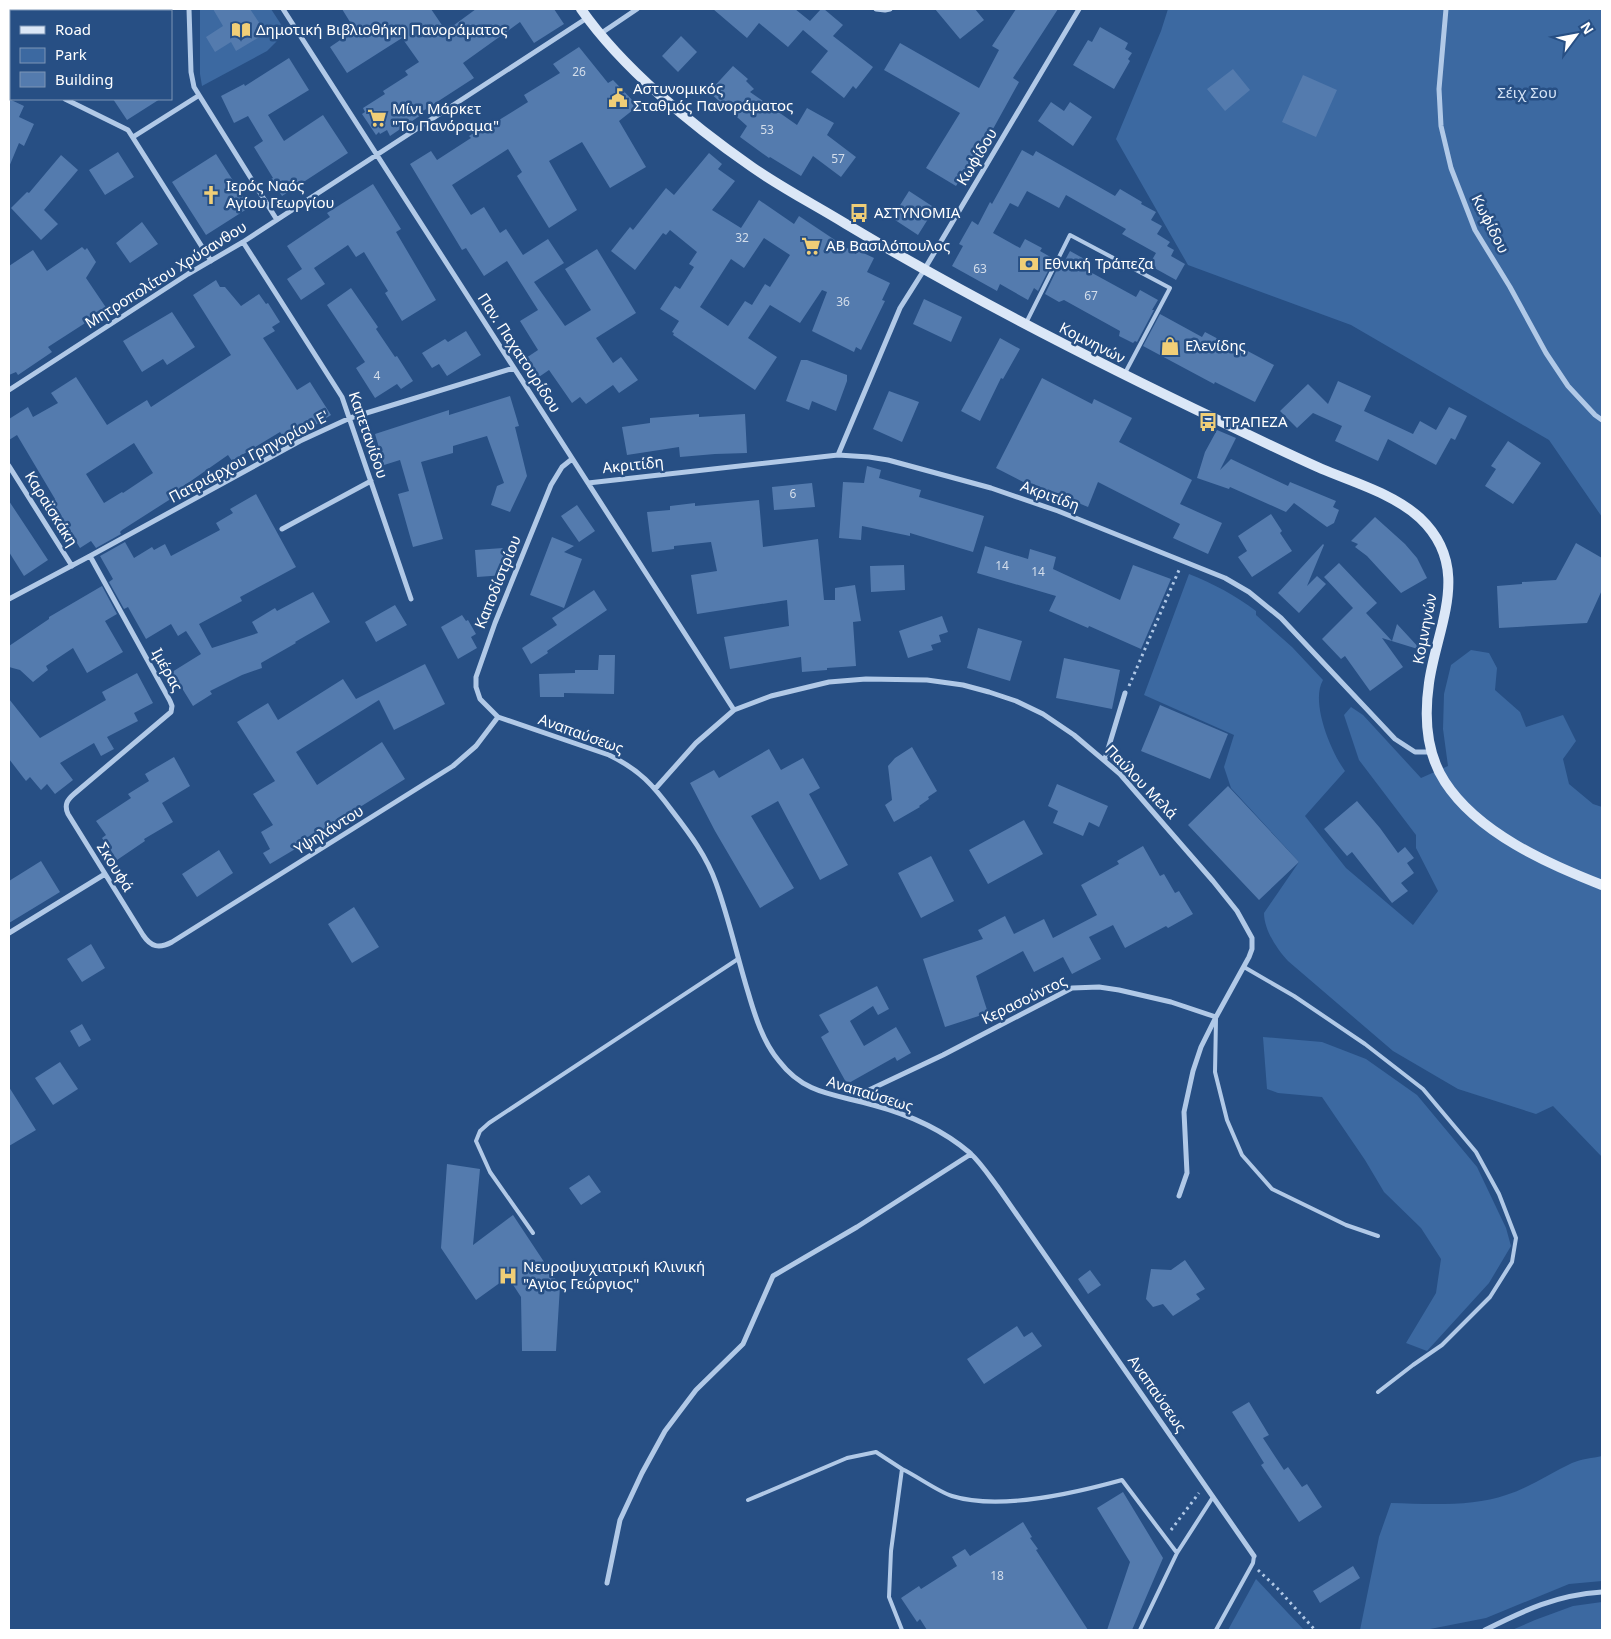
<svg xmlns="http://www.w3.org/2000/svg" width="1611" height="1639" viewBox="0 0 1611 1639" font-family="'Noto Sans',sans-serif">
<rect width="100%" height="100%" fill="#274f84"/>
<path fill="#3c69a1" d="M200,9H271L286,32L267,51L202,86L200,74Z
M1168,9H1602V517L1549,440L1351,325L1188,265L1116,139L1161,31Z
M1189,574C1214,584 1235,595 1256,611V615L1292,647L1323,680C1310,702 1331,752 1345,771L1305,816L1346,868L1413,925L1438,891L1416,848V835L1359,760L1344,715L1351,707L1363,715L1421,778L1448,766L1443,729L1444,694L1451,665L1471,650L1489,653L1497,668L1495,690L1520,712L1526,727L1563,715L1576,741L1563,759L1569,784L1593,804L1602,807V1157L1553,1106L1536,1114L1458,1089L1393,1051L1288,961C1277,949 1264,930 1264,913L1299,862L1231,788L1224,767L1234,735L1144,695Z
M1263,1037L1322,1042L1366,1059L1417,1095L1477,1167L1506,1228L1511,1246L1489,1283L1427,1351L1406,1343L1436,1293L1441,1259L1421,1228L1384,1192L1365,1160L1322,1097L1278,1093L1267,1089Z
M1602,1456V1581L1569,1584L1486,1618L1425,1630H1360L1379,1537L1391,1503C1426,1504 1473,1507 1506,1495C1529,1488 1550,1473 1572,1463C1581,1459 1593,1458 1602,1456Z
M1256,1579L1304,1630H1228Z
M1602,1602V1630H1512L1535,1620L1573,1606Z"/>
<path fill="#547bae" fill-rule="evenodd" d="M213,9H250L266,33L236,51L231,42L215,52L206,37L223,26Z
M342,9H431L446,31L476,9H554L564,24L534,43L520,22L463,63L474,78L420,113L421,115L390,136L387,130L380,134L379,132L376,135L362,114L365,112L363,108L385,94L383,91L408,75L405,71L419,62L402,38L347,73L330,47L355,30Z
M713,9H795L810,21L821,9H824L843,25L833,36L873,67L856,89L853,86L844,98L811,72L828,51L803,30L788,47L759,23L747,38Z
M935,9H975L984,20L960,39Z
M1016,9H1058L1013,78L1019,82L993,129L991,128L956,186L926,168L960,113L884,70L900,43L979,88L999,50L992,46Z
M1100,27L1128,43L1125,49L1132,53L1128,59L1130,61L1114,89L1073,65L1088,40L1092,42Z
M681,36L697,52L678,72L662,56Z
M579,47L608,83L613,80L638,106L619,121L646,167L610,188L582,142L549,161L577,210L549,228L517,176L522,172L508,149L452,185L471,215L484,207L500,233L506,229L523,255L548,239L564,263L534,282L565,326L591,310L565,269L597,249L636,313L596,338L613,363L621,357L638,380L619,393L613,385L586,404L580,397L572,403L549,370L536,379L523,360L538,350L520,321L538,310L507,261L484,276L466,248L462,250L410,164L431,151L437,160L471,138L469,136L485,126L486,128L528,102L524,95L560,73L553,64Z
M289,58L309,90L268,115L284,141L323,115L348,153L282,196L271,179L273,178L254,147L263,141L248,116L234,123L221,96L244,84L245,86Z
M733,66L748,79L746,81L754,89L750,92L797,125L807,108L834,123L827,135L856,157L841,177L813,156L801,176L770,157L769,158L740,137L747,126L709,92Z
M1233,69L1250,90L1225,111L1207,89Z
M1303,75L1337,90L1316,137L1282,122Z
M9,99L24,106L19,117L34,124L24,146L19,143L9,167Z
M113,99H160L127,120Z
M1051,102L1064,111L1070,102L1092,117L1073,146L1038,121Z
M1022,150L1033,156L1036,151L1115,196L1120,189L1142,202L1141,204L1156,212L1151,220L1162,226L1157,234L1170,242L1167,246L1174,250L1171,256L1185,264L1176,280L1149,265L1156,253L1122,234L1126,229L1066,195L1059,208L1027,191L1018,207L1010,203L993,233L1020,248L1025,239L1042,248L1040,251L1054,259L1038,291L1034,288L1028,300L1000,284L997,291L952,266L963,246L959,244L972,221L978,225L990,202L992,204Z
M118,152L134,177L105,195L89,170Z
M709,153L722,164L718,169L735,181L712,210L741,228L759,200L794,224L799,216L856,254L857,250L874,258L867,272L890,283L882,300L885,301L861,350L856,347L854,352L812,331L827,292L822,290L800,323L770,305L748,338L777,357L755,390L673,335L674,333L672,332L679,321L660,309L675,286L680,289L694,267L689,264L697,252L670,230L666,235L663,233L635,270L611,251L630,227L633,230L666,188L674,195ZM764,238L790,255L770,287L765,284L752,305L745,301L728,326L700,307L731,259L744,268Z
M216,154L250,207L206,235L172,182Z
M61,155L78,170L44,210L58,224L41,240L11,208L27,192L29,193Z
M373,184L401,229L396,232L436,300L402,321L385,293L388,291L364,252L356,257L348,245L314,268L325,284L301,300L287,279L302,269L287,246L330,217L327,213Z
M909,191L935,208L918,235L892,218Z
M142,222L158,244L130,263L116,243Z
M82,247L85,250L87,248L96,262L86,278L107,309L48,347L52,352L18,375L16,372L9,375V266L33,250L47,271Z
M1070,251L1088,261L1083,268L1136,297L1140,290L1158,300L1152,310H1154L1137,342L1135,341L1133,343L1119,336L1120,331L1064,300L1059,302L1045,294L1060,263L1063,264Z
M216,280L220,287H225L241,306L259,294L266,304L268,303L280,322L272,327L275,331L263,338L297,390L310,382L331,415L287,443L280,432L232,461L228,455L178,490L180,493L122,530L120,532L121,534L96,548L91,541L80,548L51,501L55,499L17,435L9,440V419L28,407L33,417L58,403L51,393L76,377L107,425L147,400L151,407L231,355L193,295ZM134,443L153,473L123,493L122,492L104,503L86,474Z
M351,288L378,327L376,329L395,357L397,356L413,381L401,389L397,384L375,398L356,368L365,362L327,305Z
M924,299L962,317L951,342L913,324Z
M172,312L195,347L167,365L163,359L142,372L123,341Z
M1160,314L1202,337L1205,332L1241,351L1242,348L1274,365L1255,402L1215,382L1214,384L1143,346Z
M466,331L481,355L447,376L439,364L432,368L422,353L445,339L448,342Z
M1000,338L1020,349L1003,379L1001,378L980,421L961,411Z
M801,360H807L847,375V381L836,411L812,401L809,410L786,401Z
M1042,378L1092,404L1094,399L1132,418L1119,442L1192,480L1180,504L1222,523L1208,554L1173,538L1180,524L1098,482L1088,507L1028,482L1027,484L996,468Z
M1338,381L1371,396L1364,411L1413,434L1420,421L1436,430L1449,407L1467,416L1455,440L1451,438L1436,465L1388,439L1378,461L1335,441L1342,426L1313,413L1297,428L1280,411L1308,384L1328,404Z
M889,391L919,402L902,442L873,429Z
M510,396L519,426L515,427L527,476L510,512L491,505L497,486L504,483L487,436L453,446V453L421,462L443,539L413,547L398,494L409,491L400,460L384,465L375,434L449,410V415Z
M699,414V417L745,414L747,453L715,454L680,457L679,447L627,455L622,427L650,423V418Z
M1217,430L1236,438L1220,470L1231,459L1288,486L1290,482L1336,501L1333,507L1339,510L1334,523L1327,527L1294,503L1286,512L1230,487L1229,489L1197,478L1205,452Z
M1508,441L1541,463L1513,504L1485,486L1496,469L1491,466Z
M867,466L881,470L879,478L921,490L919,497L984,516L973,552L910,533V536L862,526L861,540L839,538L843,482L864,483Z
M812,483L815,507L774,510L772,487Z
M256,494L296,567L240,597L242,601L199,624L212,648L258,633L252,622L275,608L277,611L313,592L330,622L295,642L296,643L261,663L262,668L242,675L210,691L212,694L193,706L172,672L201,654L186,631L178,636L171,624L146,639L128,607L124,609L109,582L113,579L100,556L125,542L134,558L152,547L154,550L165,544L171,556L220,530L216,523L233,513L230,509Z
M759,500L763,547L818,539L824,600H835V588L855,585L861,621L853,622L856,666L827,668V670L802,672L801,657L730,669L724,637L789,626L787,600L697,614L691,575L717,571L711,542L674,546V549L652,552L647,512L670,510V506L695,503V506Z
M9,501L48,560L24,576L9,552Z
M577,505L595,531L579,542L561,516Z
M1271,514L1282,531L1280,533L1292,551L1252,577L1238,557L1247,551L1238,536Z
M1375,517L1405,544L1417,558L1427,578L1401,593L1367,556L1355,547L1358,544L1351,541Z
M552,537L574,546L564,552L582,559L564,608L530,595Z
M1576,543L1602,558V590L1587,623L1499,628L1497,586L1522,584V582L1556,580Z
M1323,544L1324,545L1307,586L1317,576L1326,584L1299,613L1278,593Z
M985,546L1028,559L1030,549L1056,557L1053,569L1120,600L1133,565L1171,579L1141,649L1089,626L1088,628L1049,611L1056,596L977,573Z
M503,548L505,575L477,577L475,550Z
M1339,563L1377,603L1366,613L1392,641L1397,624L1421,650L1382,638L1403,667L1370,691L1345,656L1341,659L1322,639L1353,608L1324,577Z
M904,565L905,590L871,592L870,566Z
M102,586L117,614L105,621L123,652L87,673L73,648L46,666L48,670L33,682L20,670L9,667V646L49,619V617Z
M594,590L607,610L547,651L548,653L531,664L522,648L557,625L552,618Z
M395,605L407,625L376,642L365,622Z
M462,615L466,621L468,620L476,634L471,637L477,648L458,659L441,627Z
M942,616L948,632L939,635L941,642L931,645L933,650L908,658L899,631Z
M978,628L1022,641L1010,681L967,668Z
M599,655H615L614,694L564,693V697H540L539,674L575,673V670H598Z
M1064,658L1120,670L1112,709L1056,698Z
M425,664L445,704L394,730L379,700L296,752L317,785L382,742L405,779L323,830L325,833L308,844L307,842L270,864L263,853L270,849L261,832L273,825L253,794L275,781L237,722L268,703L278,720L343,679L356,699Z
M137,673L153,703L134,713L138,721L107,737L114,749L101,756L94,743L60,763L73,780L55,794L47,784L41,790L30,777L26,781L9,759V699L40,738L106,700L102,692Z
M1160,705L1228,734L1210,779L1141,751Z
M912,747L937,791L928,797L929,799L919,806L920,807L894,822L885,805L892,800L888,766L895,758Z
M769,749L781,770L803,758L820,788L809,794L848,865L820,880L778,801L751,816L794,888L760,908L715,831L690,783L714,770L719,778Z
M174,757L190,786L162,803L173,822L144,839L145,841L117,860L102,838L106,835L96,821L131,798L128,794L149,781L145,774Z
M1057,784L1108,806L1099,827L1089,822L1083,836L1053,823L1058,811L1048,806Z
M1228,786L1299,862L1259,900L1188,825Z
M1357,801L1380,828L1398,853L1405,847L1414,858L1407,863L1414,873L1401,883L1408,891L1392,903L1352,852L1347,856L1324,829Z
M1024,820L1043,854L988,884L969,850Z
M1143,846L1160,876L1164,874L1175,893L1179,891L1193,914L1168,928L1166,926L1125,948L1113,925L1089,937L1101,959L1072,974L1063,957L1034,972L1023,951L976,976L988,1013L945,1027L923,959L983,939L978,930L1005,916L1014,934L1044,919L1053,938L1097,915L1081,885L1119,864L1117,861Z
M219,850L233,873L197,897L182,874Z
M931,856L954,901L921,918L898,873Z
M41,861L60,892L9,923V881Z
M354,907L379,947L352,963L328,924Z
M91,944L105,968L82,982L67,959Z
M877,986L889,1009L878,1015L873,1006L850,1021L864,1046L896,1027L911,1053L897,1061L895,1057L847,1084L821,1037L829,1032L819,1015Z
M82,1024L91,1040L79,1047L70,1031Z
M60,1062L78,1089L53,1105L35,1078Z
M9,1087L36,1130L9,1146Z
M447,1164L480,1169L473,1245L513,1215L560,1286L556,1351H522L521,1297L508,1277L476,1300L441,1248Z
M589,1175L601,1192L581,1205L569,1188Z
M1185,1260L1205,1289L1196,1294L1200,1299L1173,1316L1163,1304L1153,1307L1146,1299L1151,1269L1171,1270Z
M1090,1270L1101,1285L1088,1294L1078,1279Z
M1017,1326L1024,1337L1032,1332L1042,1346L984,1384L967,1359Z
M1249,1402L1269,1435L1263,1438L1284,1470L1288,1467L1302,1487L1307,1484L1322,1507L1299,1522L1261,1465L1264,1463L1232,1412Z
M1123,1492L1163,1558L1132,1630H1107L1130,1562L1097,1508Z
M1023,1522L1032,1537L1030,1538L1038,1549L1036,1550L1088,1630H927L920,1619L917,1622L901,1598L919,1586L921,1589L957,1566L952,1557L965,1549L970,1556Z
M1353,1566L1360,1578L1320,1603L1313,1591Z"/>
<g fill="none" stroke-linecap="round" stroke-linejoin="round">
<path stroke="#b1c9e7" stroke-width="3" stroke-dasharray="2.5 4" stroke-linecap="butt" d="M1129,686L1179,570
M1171,1530L1199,1493
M1258,1570L1277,1588L1315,1630"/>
<path stroke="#b1c9e7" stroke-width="4" d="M1026,323L1070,235L1170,288L1125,373
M1244,967L1294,996L1365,1044L1423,1089L1476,1152L1499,1194L1516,1238L1512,1262L1490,1297L1442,1345L1413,1365L1378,1392
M1216,1019L1215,1072L1227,1120L1242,1155L1272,1189L1346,1225L1378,1236
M533,1233L490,1172L476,1141L480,1131L489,1123L738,959
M748,1500L847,1458L876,1452L902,1469
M902,1630L889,1597L891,1551L902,1469C917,1476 937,1491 952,1496C1000,1511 1075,1493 1122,1480L1177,1553
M1140,1630L1177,1553L1213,1497
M1216,1630L1253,1563L1254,1556"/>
<path stroke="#b1c9e7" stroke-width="5" d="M189,9L191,72L194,87L277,220
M283,9L734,710
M876,9L885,10L890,9
M1446,9L1439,89L1441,126L1451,168L1475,230L1510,287L1546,353L1568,386L1595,415L1602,420
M42,11L44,9
M600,34L637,9
M9,45L11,42
M9,71L11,72
M65,99L128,130L211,261
M133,137L198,96
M243,242L342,397L411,599
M9,390L188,274L243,242L587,18
M838,455L900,308L924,270L1079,9
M572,459L562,467L551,485L495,623L476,677V687L480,699L498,717L609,755C640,770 653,785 673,812C690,834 707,857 716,883C729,919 737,956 748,992C755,1016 763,1042 779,1061C805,1095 835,1094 873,1105C907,1114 943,1130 970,1153C981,1163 990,1177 999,1189L1254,1556
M9,466L72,566
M588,483L838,455L869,457L888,460L991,488L1058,511L1225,578L1249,592L1281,618L1395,739L1415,752H1431
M282,529L371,481
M90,556L170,701L172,706L171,712L74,794C67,800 64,805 68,814L143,935C151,947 159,949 172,942L453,766L476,746L498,717
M9,599L90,556L300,441L350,418L514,368
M1105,759L1125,693
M655,789L696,743L734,710L771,696L829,682L866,679L927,680L963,685L989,692L1016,701L1043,714L1074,735L1120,774L1213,881L1237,911L1252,938V949L1249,957L1216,1017L1201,1047L1193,1071L1184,1112L1187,1173L1179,1196
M9,933L105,874
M858,1101L869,1090L943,1055L1072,988L1099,987L1119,990L1171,1002L1216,1017
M607,1583L620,1520L642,1473L665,1431L696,1390L743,1344L773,1276L857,1227L971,1154
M1485,1630C1525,1610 1556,1595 1602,1592"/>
<path stroke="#dbe7f7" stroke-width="10" d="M581,9C622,68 693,126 752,167C782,188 815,205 846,224C968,297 1094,361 1222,422C1255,438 1288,454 1322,469C1353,482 1394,494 1420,518C1473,568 1437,626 1429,683C1424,718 1426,753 1445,782C1478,833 1548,864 1602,885"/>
</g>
<defs>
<g id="library-bare" transform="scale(1.5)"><path d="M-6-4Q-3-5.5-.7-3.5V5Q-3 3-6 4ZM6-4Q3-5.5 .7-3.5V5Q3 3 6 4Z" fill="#f0ce77" stroke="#274f84" stroke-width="2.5" paint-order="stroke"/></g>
<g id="civic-bare" transform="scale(1.5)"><path d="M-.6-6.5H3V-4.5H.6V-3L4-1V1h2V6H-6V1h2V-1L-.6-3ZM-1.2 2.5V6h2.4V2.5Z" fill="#f0ce77" stroke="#274f84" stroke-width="2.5" paint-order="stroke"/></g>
<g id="supermarket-bare" transform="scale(1.5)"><path d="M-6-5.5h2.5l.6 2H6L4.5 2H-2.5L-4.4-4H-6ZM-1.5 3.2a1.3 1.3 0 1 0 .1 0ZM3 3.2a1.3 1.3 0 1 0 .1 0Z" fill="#f0ce77" stroke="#274f84" stroke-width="2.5" paint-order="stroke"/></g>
<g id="church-bare" transform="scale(1.5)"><path d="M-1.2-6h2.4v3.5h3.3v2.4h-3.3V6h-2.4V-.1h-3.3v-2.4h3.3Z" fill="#f0ce77" stroke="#274f84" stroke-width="2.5" paint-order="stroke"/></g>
<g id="bus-bare" transform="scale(1.5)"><path d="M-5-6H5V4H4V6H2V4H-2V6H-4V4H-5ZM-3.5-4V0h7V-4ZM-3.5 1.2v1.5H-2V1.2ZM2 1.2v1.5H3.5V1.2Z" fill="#f0ce77" stroke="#274f84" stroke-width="2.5" paint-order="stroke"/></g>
<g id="bank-bare" transform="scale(1.5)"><path d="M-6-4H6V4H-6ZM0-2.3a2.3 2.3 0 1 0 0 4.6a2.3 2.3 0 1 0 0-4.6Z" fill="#f0ce77" stroke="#274f84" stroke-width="2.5" paint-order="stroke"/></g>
<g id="shop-bare" transform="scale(1.5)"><path d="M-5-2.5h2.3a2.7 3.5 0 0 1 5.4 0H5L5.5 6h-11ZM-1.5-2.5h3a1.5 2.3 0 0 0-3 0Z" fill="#f0ce77" stroke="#274f84" stroke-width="2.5" paint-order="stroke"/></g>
<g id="hospital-bare" transform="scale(1.5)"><path d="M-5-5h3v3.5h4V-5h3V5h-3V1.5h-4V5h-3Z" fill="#f0ce77" stroke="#274f84" stroke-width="2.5" paint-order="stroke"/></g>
</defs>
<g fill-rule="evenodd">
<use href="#library-bare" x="241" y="30"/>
<use href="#civic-bare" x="618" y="98"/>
<use href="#supermarket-bare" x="377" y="118"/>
<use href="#church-bare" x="211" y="195"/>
<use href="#bus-bare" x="859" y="213"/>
<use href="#supermarket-bare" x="811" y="246"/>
<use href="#bank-bare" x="1029" y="264"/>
<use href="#shop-bare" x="1170" y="346"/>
<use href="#bus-bare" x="1208" y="422"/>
<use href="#hospital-bare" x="508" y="1276"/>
</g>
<g text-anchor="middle" stroke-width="5" stroke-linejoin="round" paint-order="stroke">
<g font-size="12" fill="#d4deeb">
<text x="579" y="76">26</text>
<text x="767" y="134">53</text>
<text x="838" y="163">57</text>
<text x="742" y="242">32</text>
<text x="980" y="273">63</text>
<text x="1091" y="300">67</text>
<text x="843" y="306">36</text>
<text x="377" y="380">4</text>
<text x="793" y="498">6</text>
<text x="1002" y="570">14</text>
<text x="1038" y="576">14</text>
<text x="997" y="1580">18</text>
</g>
<g font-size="15" fill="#fff" stroke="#274f84" text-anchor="start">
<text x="256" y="35">Δημοτική Βιβλιοθήκη Πανοράματος</text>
<text x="633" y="94">Αστυνομικός<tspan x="633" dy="17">Σταθμός Πανοράματος</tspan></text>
<text x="392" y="114">Μίνι Μάρκετ<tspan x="392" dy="17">"Το Πανόραμα"</tspan></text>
<text x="226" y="191">Ιερός Ναός<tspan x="226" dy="17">Αγίου Γεωργίου</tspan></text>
<text x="874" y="218">ΑΣΤΥΝΟΜΙΑ</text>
<text x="826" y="251">ΑΒ Βασιλόπουλος</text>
<text x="1044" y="269">Εθνική Τράπεζα</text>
<text x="1185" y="351">Ελενίδης</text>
<text x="1223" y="427">ΤΡΑΠΕΖΑ</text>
<text x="523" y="1272">Νευροψυχιατρική Κλινική<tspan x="523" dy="17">"Αγιος Γεώργιος"</tspan></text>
</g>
<g font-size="15" fill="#d4e3f6" stroke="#274f84">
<text x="1527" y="98">Σέιχ Σου</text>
</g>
<g font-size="15" fill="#fff" stroke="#274f84">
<text transform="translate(977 157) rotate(-59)" y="5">Κωφίδου</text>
<text transform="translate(1490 224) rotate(63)" y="5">Κωφίδου</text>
<text transform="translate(166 275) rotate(-32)" y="5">Μητροπολίτου Χρύσανθου</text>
<text transform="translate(1092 343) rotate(27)" y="5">Κομνηνών</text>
<text transform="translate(519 353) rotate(57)" y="5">Παν. Παχατουρίδου</text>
<text transform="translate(368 435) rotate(71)" y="5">Καπετανίδου</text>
<text transform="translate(249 457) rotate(-28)" y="5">Πατριάρχου Γρηγορίου Ε'</text>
<text transform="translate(633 465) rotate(-6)" y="5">Ακριτίδη</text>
<text transform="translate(1050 496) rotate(20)" y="5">Ακριτίδη</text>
<text transform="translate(51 509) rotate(58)" y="5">Καραϊσκάκη</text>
<text transform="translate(498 582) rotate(-68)" y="5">Καποδίστρίου</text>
<text transform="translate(1425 629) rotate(-79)" y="5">Κομνηνών</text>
<text transform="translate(167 670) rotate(61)" y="5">Ιμέρας</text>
<text transform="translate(581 734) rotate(20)" y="5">Αναπαύσεως</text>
<text transform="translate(1141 782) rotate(46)" y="5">Παύλου Μελά</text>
<text transform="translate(329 830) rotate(-32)" y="5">Υψηλάντου</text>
<text transform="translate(115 867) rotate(58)" y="5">Σκουφά</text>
<text transform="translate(1024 1000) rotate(-26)" y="5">Κερασούντος</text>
<text transform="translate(870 1094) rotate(17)" y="5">Αναπαύσεως</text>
<text transform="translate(1157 1394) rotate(55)" y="5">Αναπαύσεως</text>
</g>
</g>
<rect width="1611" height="1639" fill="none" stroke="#ffffff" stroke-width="20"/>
<rect x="10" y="10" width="162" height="90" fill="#274f84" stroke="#7d95b5"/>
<rect x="20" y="26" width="25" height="8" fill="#dbe7f7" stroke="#7d95b5"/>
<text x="55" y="35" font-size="15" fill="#ffffff">Road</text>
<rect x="20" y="48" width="25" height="15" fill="#3c69a1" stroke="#7d95b5"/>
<text x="55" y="60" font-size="15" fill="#ffffff">Park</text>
<rect x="20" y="72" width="25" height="15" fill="#547bae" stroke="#7d95b5"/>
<text x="55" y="85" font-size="15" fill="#ffffff">Building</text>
<g transform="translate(1576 35) rotate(58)" stroke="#274f84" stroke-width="4" paint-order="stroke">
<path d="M0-4L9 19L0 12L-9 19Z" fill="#ffffff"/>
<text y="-8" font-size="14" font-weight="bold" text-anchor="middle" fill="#ffffff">N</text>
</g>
</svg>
